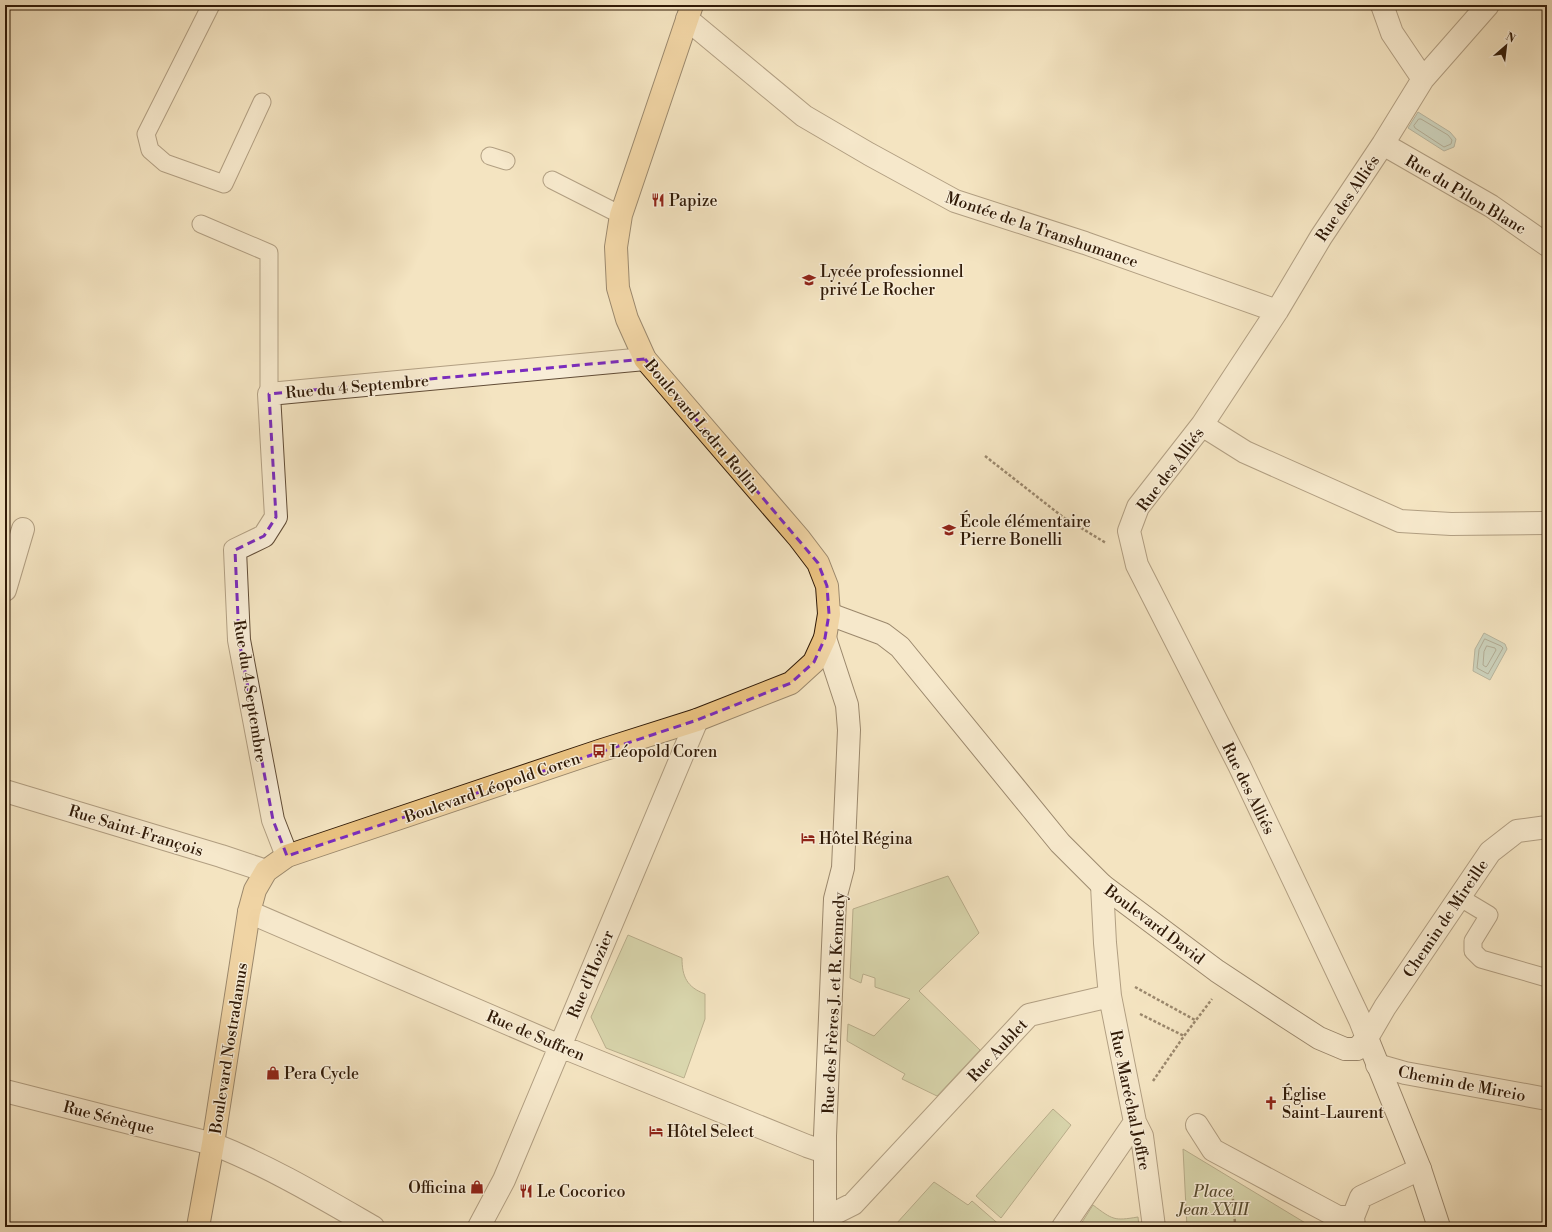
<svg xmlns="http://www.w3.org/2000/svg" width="1552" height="1232" viewBox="0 0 1552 1232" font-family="'Libre Bodoni',serif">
<rect width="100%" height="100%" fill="#f4e4c1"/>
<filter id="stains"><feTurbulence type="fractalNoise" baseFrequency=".005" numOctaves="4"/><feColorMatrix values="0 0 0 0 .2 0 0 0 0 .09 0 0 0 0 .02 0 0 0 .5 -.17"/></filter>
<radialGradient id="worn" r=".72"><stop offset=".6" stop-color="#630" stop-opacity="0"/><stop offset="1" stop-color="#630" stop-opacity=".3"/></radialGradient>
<path fill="#b9c594" stroke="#74704e" d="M948,876L979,933L919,991L980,1050L937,1096L902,1079L905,1074L847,1041L848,1024L874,1036L910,999L875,987V978L863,974L861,983L850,978L853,909Z
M628,935L682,958C682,977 687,987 705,994V1019L684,1078L606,1048L591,1017Z
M1053,1109L1071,1125L1001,1218L976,1196Z
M1183,1149L1312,1227H1187Z
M934,1182L968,1205L972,1201L1002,1227H899L896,1224Z
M1093,1205C1113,1220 1114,1221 1138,1217L1139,1227H1079Z"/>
<path fill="#9dbeb9" stroke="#717c72" d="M1418,112L1450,132L1456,139L1454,147L1444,151L1408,128Z
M1484,633L1505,644L1507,649L1490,680L1473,671L1475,649Z"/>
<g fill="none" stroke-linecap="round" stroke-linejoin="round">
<path stroke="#666c60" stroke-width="1" d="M1419,119H1421L1448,135L1452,140L1451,144L1444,147L1415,128L1414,126Z
M1485,639L1501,646L1503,648L1488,674L1477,668L1479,650Z
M1487,646L1495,648L1496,650L1487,666L1486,667L1483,665L1484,652Z"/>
<g stroke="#614c36" stroke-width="19">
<path id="lane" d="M211,5L146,134L150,150L165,163L224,184L262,102
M490,156L506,161
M552,180L621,215
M201,224L269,253V394
M1459,897L1489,915L1473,941V951L1481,959L1547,978"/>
</g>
<g stroke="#614c36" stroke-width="24">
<path id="street" d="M1382,5L1392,33L1423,79
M687,19L804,116L869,154L955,201L1085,243L1277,311
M1383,144L1491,206L1547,245
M1202,425L1245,452L1400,521L1451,524L1544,523
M5,590L23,529
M5,791L221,856L266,871
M287,856L273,820L239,640L235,550L264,536L276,517L269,394L645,359
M1102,885L1105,943L1110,996L1135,1122L1142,1136L1154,1227
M249,912L560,1046L807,1146L825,1152
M1367,1038L1360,1020L1240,767L1137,565L1129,531L1138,507L1202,425L1277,311L1321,237L1383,144L1423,79L1488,5
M1367,1038L1385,1007L1490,852L1517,831L1547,827
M1377,1065L1405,1073L1547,1099
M5,1091L213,1144C269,1166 321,1197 373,1227
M1197,1125L1213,1150L1338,1217H1353
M825,1218L853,1204L1029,1015L1110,996
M479,1227L504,1180L697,720
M1063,1227L1135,1122
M1354,1227L1353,1217L1361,1197L1420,1169"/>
</g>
<g stroke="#301a07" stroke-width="24">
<path id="secondary" d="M829,614L883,634L900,647L1060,843L1102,885L1217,971L1285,1016L1319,1038L1345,1049H1357L1367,1038L1420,1169L1439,1227
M825,1227V1136L835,899L843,868L849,730L847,705L825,638"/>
</g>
<g stroke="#301a07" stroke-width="24">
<path id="primary" d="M198,1227L213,1144L249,912L255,890L266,871L287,856L599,751L697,720L791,683L814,662L825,638L829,614L827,586L818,563L799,538L645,359L627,319L618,288L616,247L621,215L692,5"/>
</g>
<path stroke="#301a07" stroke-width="2.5" stroke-dasharray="3 2" stroke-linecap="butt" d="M985,456L1063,517L1106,543
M1135,987L1195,1020
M1140,1014L1184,1036
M1153,1081L1184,1036L1212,999
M1232,1189L1235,1223L1244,1227"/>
<use href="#lane" stroke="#f8edd7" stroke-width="17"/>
<use href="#street" stroke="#f8edd7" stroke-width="22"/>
<use href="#secondary" stroke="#f8edd7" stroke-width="22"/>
<use href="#primary" stroke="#eac280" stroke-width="22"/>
</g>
<path d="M0 0H1552V1232H0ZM645,359L818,563L827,586L829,614L825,638L814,662L791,683L697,720L287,856L273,820L239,640L235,550L264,536L276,517L269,394Z" fill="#f4e4c1" fill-opacity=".55" fill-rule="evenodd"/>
<path fill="none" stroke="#7b2cbf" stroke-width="3" stroke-dasharray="8 5" stroke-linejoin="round" d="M645,359L818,563L827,586L829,614L825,638L814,662L791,683L697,720L287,856L273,820L239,640L235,550L264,536L276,517L269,394Z"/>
<defs>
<g id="restaurant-bare" transform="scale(1.08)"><path d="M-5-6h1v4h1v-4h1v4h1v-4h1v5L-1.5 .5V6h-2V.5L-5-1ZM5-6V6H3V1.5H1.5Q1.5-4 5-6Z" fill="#8f2418" stroke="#f8edd7" stroke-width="2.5" paint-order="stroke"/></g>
<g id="school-bare" transform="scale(1.08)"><path d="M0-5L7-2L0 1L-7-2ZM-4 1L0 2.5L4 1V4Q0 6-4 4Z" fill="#8f2418" stroke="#f8edd7" stroke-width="2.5" paint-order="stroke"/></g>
<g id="bus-bare" transform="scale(1.08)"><path d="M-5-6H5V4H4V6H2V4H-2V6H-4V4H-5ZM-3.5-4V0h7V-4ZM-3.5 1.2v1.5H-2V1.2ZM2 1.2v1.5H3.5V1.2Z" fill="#8f2418" stroke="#f8edd7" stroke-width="2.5" paint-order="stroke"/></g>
<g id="hotel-bare" transform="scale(1.08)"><path d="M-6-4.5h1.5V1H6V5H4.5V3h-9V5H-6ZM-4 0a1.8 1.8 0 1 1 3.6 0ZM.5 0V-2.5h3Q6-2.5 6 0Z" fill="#8f2418" stroke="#f8edd7" stroke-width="2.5" paint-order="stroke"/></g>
<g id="shop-bare" transform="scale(1.08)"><path d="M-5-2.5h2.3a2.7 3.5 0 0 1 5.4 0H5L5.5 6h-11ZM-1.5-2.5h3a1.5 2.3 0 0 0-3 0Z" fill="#8f2418" stroke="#f8edd7" stroke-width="2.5" paint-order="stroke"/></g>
<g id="church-bare" transform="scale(1.08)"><path d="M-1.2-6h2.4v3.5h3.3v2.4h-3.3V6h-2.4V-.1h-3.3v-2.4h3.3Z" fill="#8f2418" stroke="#f8edd7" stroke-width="2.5" paint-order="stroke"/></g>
</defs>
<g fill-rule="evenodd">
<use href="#restaurant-bare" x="658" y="200"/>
<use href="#school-bare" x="809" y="280"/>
<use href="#school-bare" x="949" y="530"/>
<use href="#bus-bare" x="599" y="751"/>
<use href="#hotel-bare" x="808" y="838"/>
<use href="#shop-bare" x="273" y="1073"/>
<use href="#church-bare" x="1271" y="1103"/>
<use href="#hotel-bare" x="656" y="1131"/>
<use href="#shop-bare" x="477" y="1187"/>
<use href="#restaurant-bare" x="526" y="1191"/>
</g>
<g text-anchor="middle" stroke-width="3" stroke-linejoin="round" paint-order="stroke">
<g font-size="16" fill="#301a07" stroke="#f8edd7">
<text transform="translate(1466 194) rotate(31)" y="6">Rue du Pilon Blanc</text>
<text transform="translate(1347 198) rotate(-56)" y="6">Rue des Alliés</text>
<text transform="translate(1042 229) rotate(19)" y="6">Montée de la Transhumance</text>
<text transform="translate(357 386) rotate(-5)" y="6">Rue du 4 Septembre</text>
<text transform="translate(703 426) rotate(50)" y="6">Boulevard Ledru Rollin</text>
<text transform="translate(1170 469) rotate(-53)" y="6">Rue des Alliés</text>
<text transform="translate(251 691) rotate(81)" y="6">Rue du 4 Septembre</text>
<text transform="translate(492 787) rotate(-19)" y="6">Boulevard Léopold Coren</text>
<text transform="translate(1249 788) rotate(64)" y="6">Rue des Alliés</text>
<text transform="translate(136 830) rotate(17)" y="6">Rue Saint-François</text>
<text transform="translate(1445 918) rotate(-56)" y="6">Chemin de Mireille</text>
<text transform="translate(1155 924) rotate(37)" y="6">Boulevard David</text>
<text transform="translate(590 974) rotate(-67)" y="6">Rue d'Hozier</text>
<text transform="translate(833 1003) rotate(-87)" y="6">Rue des Frères J. et R. Kennedy</text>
<text transform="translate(536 1035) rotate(23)" y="6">Rue de Suffren</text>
<text transform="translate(228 1048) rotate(-81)" y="6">Boulevard Nostradamus</text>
<text transform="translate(997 1050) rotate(-47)" y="6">Rue Aublet</text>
<text transform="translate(1462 1083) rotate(11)" y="6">Chemin de Mireio</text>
<text transform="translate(1131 1100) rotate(78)" y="6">Rue Maréchal Joffre</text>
<text transform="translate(109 1117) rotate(14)" y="6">Rue Sénèque</text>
</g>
<g font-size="16" fill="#301a07" stroke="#f8edd7" text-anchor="start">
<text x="669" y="206">Papize</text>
<text x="820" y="277">Lycée professionnel<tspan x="820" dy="18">privé Le Rocher</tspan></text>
<text x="960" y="527">École élémentaire<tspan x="960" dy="18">Pierre Bonelli</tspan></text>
<text x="610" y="757">Léopold Coren</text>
<text x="819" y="844">Hôtel Régina</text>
<text x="284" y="1079">Pera Cycle</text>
<text x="1282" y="1100">Église<tspan x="1282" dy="18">Saint-Laurent</tspan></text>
<text x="667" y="1137">Hôtel Select</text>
<text x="466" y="1193" text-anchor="end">Officina</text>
<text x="537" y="1197">Le Cocorico</text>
</g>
<g font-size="16" font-style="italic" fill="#594d31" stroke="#f8edd7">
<text x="1213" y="1197">Place<tspan x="1213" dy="18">Jean XXIII</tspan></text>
</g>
</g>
<rect width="1552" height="1232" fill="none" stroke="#f4e4c1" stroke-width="20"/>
<rect x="6" y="6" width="1540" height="1220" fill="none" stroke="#301a07" stroke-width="2"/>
<rect x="10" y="10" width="1532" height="1212" fill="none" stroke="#301a07"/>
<g transform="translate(1506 46) rotate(28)" stroke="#f8edd7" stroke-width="3" paint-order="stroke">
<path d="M0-3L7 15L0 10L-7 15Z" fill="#301a07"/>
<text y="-6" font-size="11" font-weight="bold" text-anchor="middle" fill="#301a07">N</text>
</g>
<rect width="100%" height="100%" filter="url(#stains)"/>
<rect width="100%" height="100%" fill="url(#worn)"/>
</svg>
